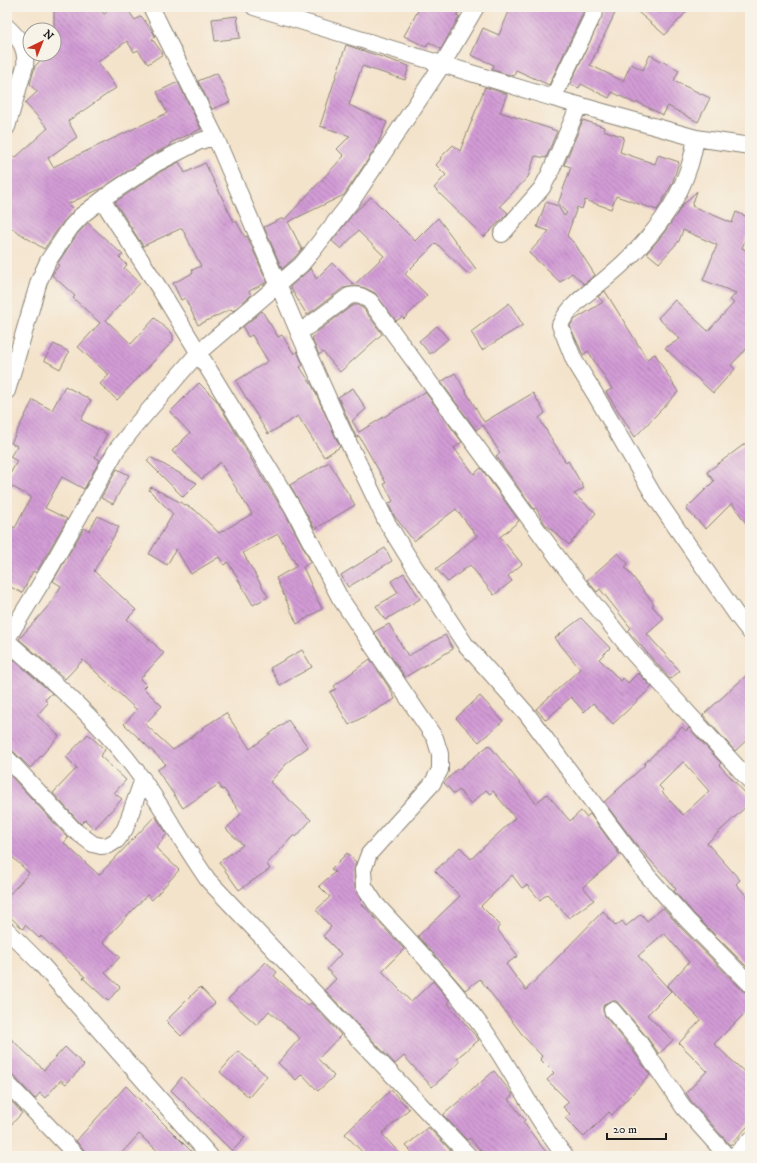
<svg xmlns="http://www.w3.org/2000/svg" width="757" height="1163" viewBox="0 0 757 1163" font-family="'IM FELL DW Pica',serif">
<defs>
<pattern id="building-back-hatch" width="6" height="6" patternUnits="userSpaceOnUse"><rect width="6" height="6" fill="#d29bd5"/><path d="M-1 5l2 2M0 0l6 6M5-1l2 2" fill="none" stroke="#aa7eac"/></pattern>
</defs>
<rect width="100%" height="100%" fill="#f7f3e8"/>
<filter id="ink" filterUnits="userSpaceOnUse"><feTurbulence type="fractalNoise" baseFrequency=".025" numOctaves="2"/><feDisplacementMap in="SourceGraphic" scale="8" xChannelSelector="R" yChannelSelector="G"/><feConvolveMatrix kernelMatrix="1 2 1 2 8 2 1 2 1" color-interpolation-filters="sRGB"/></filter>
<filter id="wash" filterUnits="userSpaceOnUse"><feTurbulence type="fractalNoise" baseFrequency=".012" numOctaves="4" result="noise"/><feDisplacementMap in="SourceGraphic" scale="16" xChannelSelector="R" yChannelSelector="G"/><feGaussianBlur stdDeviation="0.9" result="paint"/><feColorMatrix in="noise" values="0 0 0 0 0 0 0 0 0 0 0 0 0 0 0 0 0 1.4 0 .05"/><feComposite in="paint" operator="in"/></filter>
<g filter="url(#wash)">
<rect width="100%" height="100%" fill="#f4e3cb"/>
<g id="blocks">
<path fill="url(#building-back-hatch)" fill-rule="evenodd" d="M54,7H97L104,14L114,7H126L135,20L141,16L153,32L155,37L152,39L163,54L148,64L138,50L134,52L127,41L98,62L116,88L68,121L77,137L48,158L53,167L167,113L157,92L178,82L201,129L170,143L171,145L150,156L104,187L68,204L74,210L63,222L44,249L7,225V152L15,158L48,128L25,103L37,92L30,84L35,66L47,54H54Z
M420,7H461L456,16L459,17L441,49L429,42L426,47L404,36Z
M511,7H586L549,85L516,70L514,76L492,70L494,65L471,55L483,28L499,35Z
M606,7H618L590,65L623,81L631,64L643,70L650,55L679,70L674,81L710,98L698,122L668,106L663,115L637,102L636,104L612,92L609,98L581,84L579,88L570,84Z
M632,7H691L665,35Z
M237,16L240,38L215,41L212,19Z
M346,45L409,66L405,80L362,66L349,105L387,122L377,146L344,195L288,222L302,249L294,258L282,269L264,227L281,219H285L344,156L337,149L350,136L320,126Z
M217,73L230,102L212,109L198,81Z
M485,87L507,94L500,112L557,131L546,158L535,156L528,177L500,206L508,213L484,237L434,188L446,175L436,165L441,159L440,158L453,145L460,151Z
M583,120L604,127L603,130L624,137L620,152L655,164L658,155L679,162L672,184L657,210L616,196L611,209L585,200L582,209L577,207L567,236L575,244L595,275L584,284L572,273L560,282L529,253L549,231L537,227L546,202L558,206L564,216L567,213L558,204L571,167L564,165Z
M179,162L185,173L205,163L234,222L236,221L245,237L247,236L267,282L249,291L251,295L233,311L231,309L198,325L185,298L181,300L173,283L193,273L192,270L201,266L182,228L143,246L115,202L160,172Z
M697,191L692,206L732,223L736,212L750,218V229L742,248L750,252V345L731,365L735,369L713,393L665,348L680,339L658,318L675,300L708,331L734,303L730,300L736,293L703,280L717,245L683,230L679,241L659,263L647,253L664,233L684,203H685Z
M371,197L415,241L438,218L476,269L469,275L436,243L405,274L427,295L404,319L402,317L396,321L375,293L365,288L356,286L343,288L307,315L290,287L311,268L316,279L332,263L354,285L384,256L358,231L341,249L332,241L352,215Z
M88,223L123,255L119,257L127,265L124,268L140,283L106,320L131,344L155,318L173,335V341L117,400L100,384L109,375L78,347L100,323L73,298L75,296L52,275L59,265L57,264L78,233Z
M605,291L647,359L655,354L678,392L635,437L606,392L612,389L588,351L583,355L570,326L574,320L603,302L598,297Z
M509,303L523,325L482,350L471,332Z
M353,305H357L363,308L382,334L340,372L323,352L319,355L312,338L318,333L317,332Z
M262,311L278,337L282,335L294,354L297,351L303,365L300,367L313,387L340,447L324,457L298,416L268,434L236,381L268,361L252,335L248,337L243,327Z
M437,326L448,339L430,354L419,341Z
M54,344L69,352L60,369L44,360Z
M455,373L484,422L533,393L545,413L539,418L566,463L568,461L584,488L574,494L596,513L569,545L545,524L536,508L534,509L496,456L500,453L483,425L476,430L441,382Z
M199,383L217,401L260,474L285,513L311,562L303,567L322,609L297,624L276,578L297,566L278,534L243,553L268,597L253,605L228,562L224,565L219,557L191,574L176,549L167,565L149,554L173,514L149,490L151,487L195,510L219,533L252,514L220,462L202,479L172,451L190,433L170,412Z
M65,386L91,400L81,420L107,434L95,457L100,460L84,489L62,477L45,508L67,519L36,573L33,571L22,593L7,585V523L15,528L31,497L7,484V480L17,461L10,457L17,446L11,443L33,400L52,410Z
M353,388L366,409L352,421L359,432L425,392L462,442L454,448L474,474L481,468L519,521L500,537L522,564L508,576L512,581L494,595L470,565L448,582L436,569L477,536L456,509L414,541L395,517L388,504L393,501L384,484L386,483L359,436L356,437L338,397Z
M750,440V529L732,503L706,529L686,509L714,481L707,472Z
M150,457L197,483L183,497L147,461Z
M329,462L355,505L315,529L290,485Z
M117,469L129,475L113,504L101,498Z
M98,516L119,527L94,571L136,610L127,619L164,653L140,679L146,685L143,688L162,706L145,724L173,750L203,729L202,728L226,713L250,749L288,720L308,747L289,761L270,782L311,820L296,837L294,835L267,864L270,869L239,890L219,862L243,845L226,829L241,814L224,789L222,790L219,784L183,808L157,770L166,764L124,724L137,710L83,660L65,679L19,639L51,603L61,586L53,581L84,528L89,531Z
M385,548L392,561L348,587L341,575Z
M618,553L628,564L625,567L654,604L652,606L664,619L647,634L680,671L670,679L628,631L631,628L600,589L597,592L587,580Z
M404,573L420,599L385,620L376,606L398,593L391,581Z
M581,618L610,648L599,659L621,681L623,678L628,683L638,673L652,687L613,724L593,703L584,712L571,697L546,720L536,709L580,669L555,638Z
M389,624L408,656L445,635L453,649L405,677L374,632Z
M302,650L312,667L280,685L270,668Z
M13,659L52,693L45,700L48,703L37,715L59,736L30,768L14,752L7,749V666Z
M370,659L388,686L395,699L349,725L330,692L336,689L334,686Z
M750,672V737L735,751L703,715Z
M480,696L503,721L479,742L456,718Z
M682,727L686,731L689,728L721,763L719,765L750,798V803L707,843L740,880L736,884L750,900V970L694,914L674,891L676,889L635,843L604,802L645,765L644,764ZM683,762L709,791L683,815L662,792L663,790L659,786Z
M88,734L105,750L100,756L126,780L114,793L122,799L94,829L85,820L81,824L80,823L53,793L77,768L66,757Z
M489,745L536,803L547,794L570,821L581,811L586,817L590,814L620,855L583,887L594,900L569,918L547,894L540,900L527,885L522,888L512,875L481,906L500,925L497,929L518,956L506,964L526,990L603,911L616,926L622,921L626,926L641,914L647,921L663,908L680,927L743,991L750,993V1008L714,1044L750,1077V1124L730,1145L692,1102L686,1093L707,1071L679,1043L701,1020L667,986L689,962L664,933L638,956L671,991L647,1015L673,1040L659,1054L646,1036L619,1004L616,1001H611L606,1003L603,1006V1011L605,1016L631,1048L650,1075L612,1115L609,1112L584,1137L565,1118L570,1114L563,1107L569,1102L547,1080L554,1073L540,1059L542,1056L525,1038L480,979L465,990L418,936L460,896L435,871L460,847L471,859L515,818L493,791L490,794L486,790L471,804L459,790L454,794L444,783L457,769L458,770Z
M7,772L68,838L64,843L99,875L155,816L167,834L156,848L179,870L152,900L147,895L103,942L120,957L105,973L120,987L108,1001L83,978L85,977L41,936L39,938L25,925L23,929L7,914V897L29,873L7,852Z
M347,853L356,862L354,870L355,887L362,900L360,902L404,949L382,971L411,1002L433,981L450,1001L448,1002L449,1005L479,1040L457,1058L460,1062L432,1087L404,1056L395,1064L325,990L336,979L327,969L341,954L323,936L331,927L316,910L330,897L319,886L335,872L331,869Z
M266,962L277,972L274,976L308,1006L311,1003L341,1035L318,1059L334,1076L318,1091L302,1074L296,1080L278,1063L300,1038L269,1011L257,1025L228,999Z
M200,987L215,1003L181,1036L166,1021Z
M7,1035L44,1070L65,1047L84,1065L66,1084L61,1080L45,1098L40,1093L35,1099L14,1076L7,1074Z
M238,1051L267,1076L249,1097L220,1072Z
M494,1071L513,1095L508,1099L525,1120L523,1122L549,1156H485L470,1138L467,1140L443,1115Z
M182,1077L245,1138L232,1151L171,1090Z
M126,1086L196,1156H163L139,1134L119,1156H86L84,1150L76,1141Z
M391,1090L409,1109L382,1134L402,1156H366L345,1134Z
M7,1097L22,1113L7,1129Z
M428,1127L454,1154L452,1156H416L406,1146Z"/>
</g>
</g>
<g filter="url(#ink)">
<use href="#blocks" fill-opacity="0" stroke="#888074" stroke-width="1"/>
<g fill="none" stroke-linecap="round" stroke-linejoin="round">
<g stroke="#888074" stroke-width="18">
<path id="street" d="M151,7L215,136L299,333L340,425L386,521L410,560L465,644L527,714L647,875L687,920L750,984
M254,7L553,98L696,138L750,146
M7,27C20,39 27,49 25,66L7,127
M553,98L597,7
M696,138C694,148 692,160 688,170C674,212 643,247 610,275C593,290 570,303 560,325L574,360L595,394L653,494L736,614L750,632
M102,200L161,291L293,508L340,598L435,738L440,754V770L432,784L369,854L363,870L364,886L375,903C412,944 452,985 484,1030C513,1071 534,1117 565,1156
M502,234L542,188L550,173L579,105
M299,333L349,296C358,294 362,296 370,301L564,566L633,653L750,781
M7,391L39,281L48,261L71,227L82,215L111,193L155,164L198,142L215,136
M7,639L52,565L117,449L136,425L198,353L301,265L311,253L353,199L442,65L476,7
M7,641C54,682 107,728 143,780C166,813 185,847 208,880L469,1156
M7,758L74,830L93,844L101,846L109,845L117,840L125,829L143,779
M7,930L41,964L210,1156
M612,1010L639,1042L684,1108L727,1156
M7,1083L77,1156
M734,1156L750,1140"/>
</g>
<use href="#street" stroke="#fff" stroke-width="16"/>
</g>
</g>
<rect width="757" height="1163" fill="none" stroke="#f7f3e8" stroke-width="24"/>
<g transform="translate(42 42) rotate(43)"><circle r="19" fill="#f7f3e8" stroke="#9f9d96"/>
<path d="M0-3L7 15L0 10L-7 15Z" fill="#c8321e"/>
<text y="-6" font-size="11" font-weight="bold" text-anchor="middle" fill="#1c1c1c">N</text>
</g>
<path d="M607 1133v6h59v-6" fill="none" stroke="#1c1c1c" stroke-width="2"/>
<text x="613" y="1133" font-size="12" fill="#1c1c1c" stroke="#f7f3e8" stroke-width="3" paint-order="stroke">20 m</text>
</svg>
